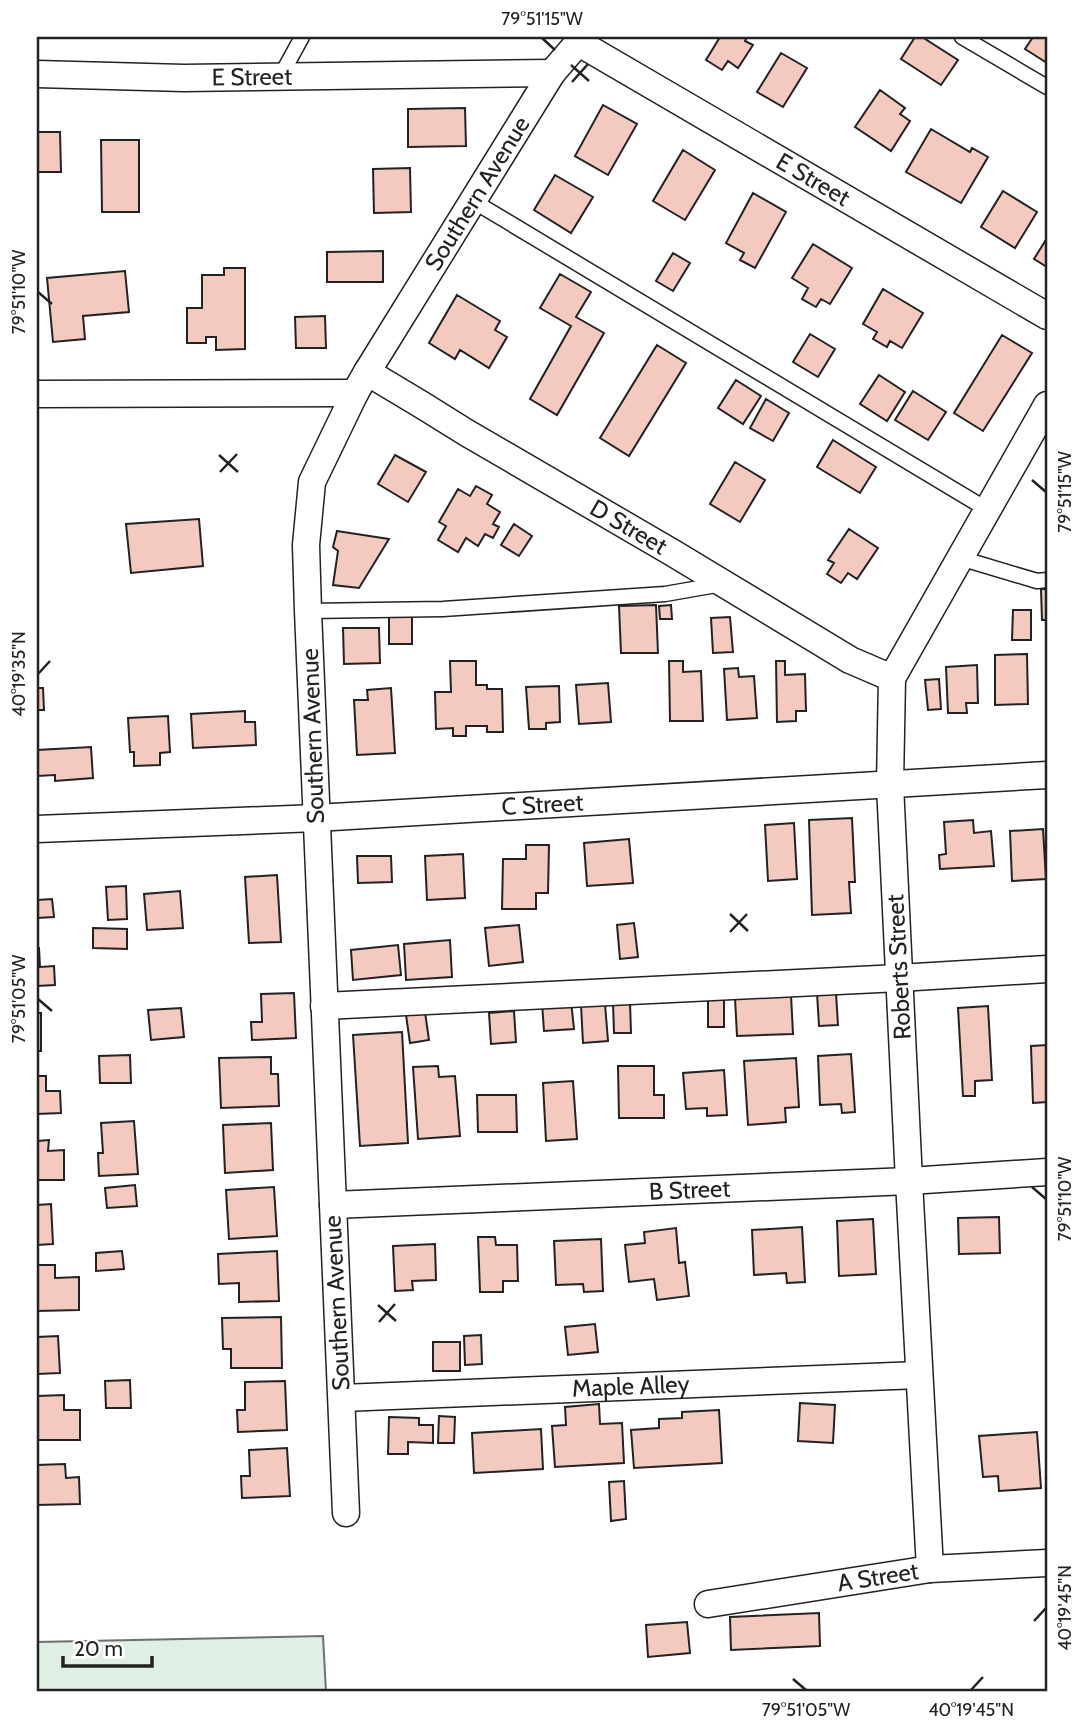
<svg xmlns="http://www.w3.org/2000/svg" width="1084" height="1729" viewBox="0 0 1084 1729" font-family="Cabin,sans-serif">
<rect width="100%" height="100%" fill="#fff"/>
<path fill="#e0efe3" stroke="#6f6f6f" stroke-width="2" d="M323,1636L326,1692H37V1642Z"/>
<path fill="#f3c9c0" stroke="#222" stroke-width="2" d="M720,37H747L745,41L753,45L738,68L728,61L722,70L706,60Z
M915,37H922L958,60L941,85L901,59Z
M1033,37H1047V63L1025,49Z
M781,53L807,68L783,107L757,92Z
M880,90L905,108L900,114L910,121L891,151L855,127Z
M603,105L637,124L608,175L575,156Z
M465,108L466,146L408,147V109Z
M931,129L970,152L972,148L988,157L961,203L906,172Z
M37,132H60L61,172H37Z
M101,140H139V212H102Z
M683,150L715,170L685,220L653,201Z
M410,168L411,212L374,213L373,169Z
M555,175L593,197L571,233L534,210Z
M1003,191L1037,212L1015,248L981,227Z
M753,193L786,212L755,268L740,260L744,253L726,243Z
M1047,238V267L1034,259Z
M813,244L852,268L830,304L821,299L816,307L802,299L808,288L792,278Z
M383,251V282H327V252Z
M673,253L690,263L673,291L656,281Z
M224,268H245V349L216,350V337H206V343H187V308H202V275H224Z
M125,271L129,312L83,316L85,339L53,342L47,278Z
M560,274L591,292L576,317L604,333L557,415L530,399L571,326L540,308Z
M883,289L923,313L902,348L890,341L887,347L873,339L877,332L863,324Z
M457,295L500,321L495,330L507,337L489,368L460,350L455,359L429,343Z
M325,316L326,348H296L295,317Z
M810,334L835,349L818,377L793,362Z
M1002,335L1032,353L983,431L954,413Z
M657,345L686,363L629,456L600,438Z
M879,375L905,392L887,421L860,404Z
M736,380L761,396L743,424L718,408Z
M913,391L946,412L928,440L895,420Z
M766,399L789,413L773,441L750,428Z
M833,440L876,467L860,493L817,467Z
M395,455L426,472L408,502L378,484Z
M735,462L765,480L740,522L710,504Z
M476,486L492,495L487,504L500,512L493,524L499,527L493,538L485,534L478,546L466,538L458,552L438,540L446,526L439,522L458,489L470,496Z
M199,519L203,566L131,573L126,524Z
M514,524L532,536L519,556L501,545Z
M849,529L878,548L857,579L848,573L841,583L827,574L834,563L828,560Z
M337,531L389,539L359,588L333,585L338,551L333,547Z
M1041,589H1047V620H1042Z
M656,605L658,653H621L619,606Z
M671,605L672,619H660L659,606Z
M1013,610H1031V640H1012Z
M389,616H412V644H389Z
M730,617L733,652L713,653L711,618Z
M343,628H379L380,663L344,664Z
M1027,654L1028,704L995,705V655Z
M450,661H476V685H487V689H502L503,732H487V726H466V736H453V728L436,729L435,692H451Z
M669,661H683V672L701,671L703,721H670Z
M776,661H785V675L805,674L806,711H796V721L777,722Z
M977,665L978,703H966L967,713H948L946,667Z
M738,668L739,677L754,676L757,718L727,720L724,669Z
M939,679L941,709L928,710L925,680Z
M608,683L611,722L579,724L576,685Z
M559,686L560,722L546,723V729H529L526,687Z
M37,688H43L44,710H37Z
M391,688L395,753L357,755L354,700H368L367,690Z
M245,711V722H255L256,745L193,748L191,714Z
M168,716L170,752L160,753V765L134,766V752H130L128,718Z
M91,747L93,778L55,781V775L37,776V750Z
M852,818L855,882H849L851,913L812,915L809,820Z
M973,820L974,833L991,831L994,866L940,869L939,855L946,854L944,822Z
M794,823L797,879L768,881L765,825Z
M1043,829L1046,879L1012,881L1010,831Z
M629,839L633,883L587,886L584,843Z
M526,845H549L548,893H536V909H502L503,859H526Z
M463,854L465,898L427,900L425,856Z
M357,856H391L392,882L358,883Z
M277,875L281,942L249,943L245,877Z
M126,886L127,919L108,920L106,887Z
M180,891L183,928L147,930L144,894Z
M37,894V900L52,899L54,917L37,918Z
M634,923L638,957L620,959L617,925Z
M519,925L523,962L489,966L485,928Z
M93,928L127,929V949L93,948Z
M450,940L452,977L406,980L404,944Z
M398,945L401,975L353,980L351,950Z
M37,948H39L40,967L54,966L55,985L37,986Z
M294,993L296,1038L252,1040L251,1022H262L261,994Z
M817,993H836L838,1025L819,1026Z
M791,995L793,1034L737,1036L735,998Z
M708,999H724V1027H708Z
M571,1001L574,1029L544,1031L542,1003Z
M630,1002L631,1033H614L613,1003Z
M605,1004L608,1041L583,1043L581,1005Z
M988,1006L992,1080L975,1081V1096H963L958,1008Z
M181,1008L184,1037L151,1040L148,1010Z
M514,1011L516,1042L491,1044L489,1013Z
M425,1012L429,1040L410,1043L406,1015Z
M37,1013H41V1051H37Z
M402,1032L408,1143L360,1146L353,1035Z
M1047,1045V1102L1033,1103L1031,1046Z
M851,1054L855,1112L842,1113L841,1104L820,1105L818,1056Z
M130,1055L131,1083H100L99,1056Z
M271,1057V1074H278L279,1106L221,1108L219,1058Z
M796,1058L799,1107L785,1108L786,1122L748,1125L744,1061Z
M438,1066L439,1077L455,1076L460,1136L418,1139L413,1067Z
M618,1066H654V1095H664V1118H619Z
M724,1070L727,1115L707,1116V1108L686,1109L683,1073Z
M37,1076H46V1091H60L61,1113L37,1114Z
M573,1081L577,1139L546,1141L543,1083Z
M477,1095H516L517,1132H478Z
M134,1121L138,1174L99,1176L98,1153H103L101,1123Z
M271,1123L273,1170L225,1173L223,1125Z
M49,1140L48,1151L64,1150V1180H37V1141Z
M135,1185L137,1206L107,1208L105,1188Z
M274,1187L277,1236L229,1239L226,1190Z
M51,1204L53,1244L37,1245V1205Z
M999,1217L1000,1253L959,1254L958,1218Z
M873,1219L876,1274L839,1276L837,1221Z
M802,1227L805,1282L787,1283L786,1273L754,1275L752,1230Z
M676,1228L679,1263L685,1262L689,1296L657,1300L654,1279L629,1282L625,1245L645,1243L644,1232Z
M478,1237H495L496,1245H517L518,1281H503V1292H480Z
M601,1239L603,1291L584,1292L583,1284L556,1285L554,1241Z
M435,1244L436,1280L412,1281L413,1290L395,1291L393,1246Z
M122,1251L124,1269L96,1271V1253Z
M277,1251L279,1301L239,1302V1283L219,1284L218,1254Z
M37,1265H55V1278L79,1277V1310L37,1311Z
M281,1317L282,1368H231V1349H223L222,1318Z
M595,1324L598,1352L568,1355L565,1327Z
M481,1335L482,1364L465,1365L464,1336Z
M58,1336L60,1373L37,1374V1337Z
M433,1342H460V1371H433Z
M130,1380L131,1408H106L105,1381Z
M285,1381L287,1430L238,1432L237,1410H245V1382Z
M64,1395V1410H80V1440H37V1396Z
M800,1403L835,1405L833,1443L798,1441Z
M599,1404L600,1424L622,1423L624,1463L555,1467L552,1426L566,1425L565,1407Z
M719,1410L722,1463L634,1468L631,1430L659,1428V1419L682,1418V1412Z
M439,1416L455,1417L454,1443H438Z
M389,1417L419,1418V1425H433V1443L408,1442V1454H388Z
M541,1429L543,1469L474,1473L472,1433Z
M1037,1432L1041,1488L999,1491L998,1476L983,1477L979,1436Z
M287,1448L290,1496L242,1498L241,1476H250L249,1450Z
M65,1464L66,1478L79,1477L80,1504L37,1505V1465Z
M624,1481L626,1519L611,1521L609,1482Z
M819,1613L820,1646L731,1650L730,1617Z
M687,1622L690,1653L648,1657L646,1625Z"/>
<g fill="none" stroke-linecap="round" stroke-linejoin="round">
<g stroke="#222" stroke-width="17">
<path id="lane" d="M962,37L1047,87
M280,77L302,37
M473,201L988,510
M960,558L1037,581L1047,580
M308,611L443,609L665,594L722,584"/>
</g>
<g stroke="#222" stroke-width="29">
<g id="street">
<path id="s1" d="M579,43L1047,316"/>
<path id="s2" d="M37,74L184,78L552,73"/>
<path id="s3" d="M367,372L422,405L467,433L673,553L850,660L892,678"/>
<path d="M37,394L355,393"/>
<path id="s4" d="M37,829L316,818L1047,775"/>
<path d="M324,1006L899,978L1047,969"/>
<path id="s5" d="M333,1205L909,1181L1047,1172"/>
<path id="s6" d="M342,1398L919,1375"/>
<path id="s7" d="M346,1513L308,611L306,545L312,482L355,393L367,372L552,73L583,37"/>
<path d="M930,1569L909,1181L890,785L892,678L1047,405"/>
<path id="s8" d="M708,1604L930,1569L1047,1563"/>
</g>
</g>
<use href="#lane" stroke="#fff" stroke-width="14"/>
<use href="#street" stroke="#fff" stroke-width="26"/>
</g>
<path fill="none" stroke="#222" stroke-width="2.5" d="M542,38L555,50M571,65L589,81M572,82L588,64M38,292L52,304M219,455L238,472M220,472L237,454M1032,480L1046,492M38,674L50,661M730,914L748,931M730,932L747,914M38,999L52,1011M1032,1187L1046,1199M378,1305L396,1321M379,1322L395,1304M1034,1621L1046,1608M793,1679L806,1690M971,1690L983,1677"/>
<g text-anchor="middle" stroke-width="5" stroke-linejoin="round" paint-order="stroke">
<g font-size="24" fill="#222" stroke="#fff">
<text dy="8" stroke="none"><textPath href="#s2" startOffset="215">E Street</textPath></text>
<text dy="8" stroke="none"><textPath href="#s1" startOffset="271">E Street</textPath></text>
<text dy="8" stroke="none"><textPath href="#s7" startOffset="1365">Southern Avenue</textPath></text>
<text dy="8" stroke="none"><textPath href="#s3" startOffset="304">D Street</textPath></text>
<text transform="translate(313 736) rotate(-92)" y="8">Southern Avenue</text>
<text dy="8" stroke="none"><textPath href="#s4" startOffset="506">C Street</textPath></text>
<text transform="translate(899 967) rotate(-93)" y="8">Roberts Street</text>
<text dy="8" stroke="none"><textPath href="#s5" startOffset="357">B Street</textPath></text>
<text transform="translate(337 1303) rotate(-93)" y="8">Southern Avenue</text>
<text dy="8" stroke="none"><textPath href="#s6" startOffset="289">Maple Alley</textPath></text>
<text dy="8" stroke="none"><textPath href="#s8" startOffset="172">A Street</textPath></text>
</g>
</g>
<rect width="1084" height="1729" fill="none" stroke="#ffffff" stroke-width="77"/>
<path d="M63 1656v10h89v-10" fill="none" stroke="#222222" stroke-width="3.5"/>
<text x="74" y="1656" font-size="21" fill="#222222" stroke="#ffffff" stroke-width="5" paint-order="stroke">20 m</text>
<rect x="38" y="38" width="1008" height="1652" fill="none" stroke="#222" stroke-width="2.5"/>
<g font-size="18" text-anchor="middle" fill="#222">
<text x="542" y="25">79°51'15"W</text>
<text transform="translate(19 292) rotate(-90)" y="6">79°51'10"W</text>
<text transform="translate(1065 492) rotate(-90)" y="6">79°51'15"W</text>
<text transform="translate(19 674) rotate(-90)" y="6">40°19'35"N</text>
<text transform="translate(19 999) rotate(-90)" y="6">79°51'05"W</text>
<text transform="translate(1065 1199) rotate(-90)" y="6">79°51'10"W</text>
<text transform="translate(1065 1608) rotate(-90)" y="6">40°19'45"N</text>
<text x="806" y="1716">79°51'05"W</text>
<text x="971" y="1716">40°19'45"N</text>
</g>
</svg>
